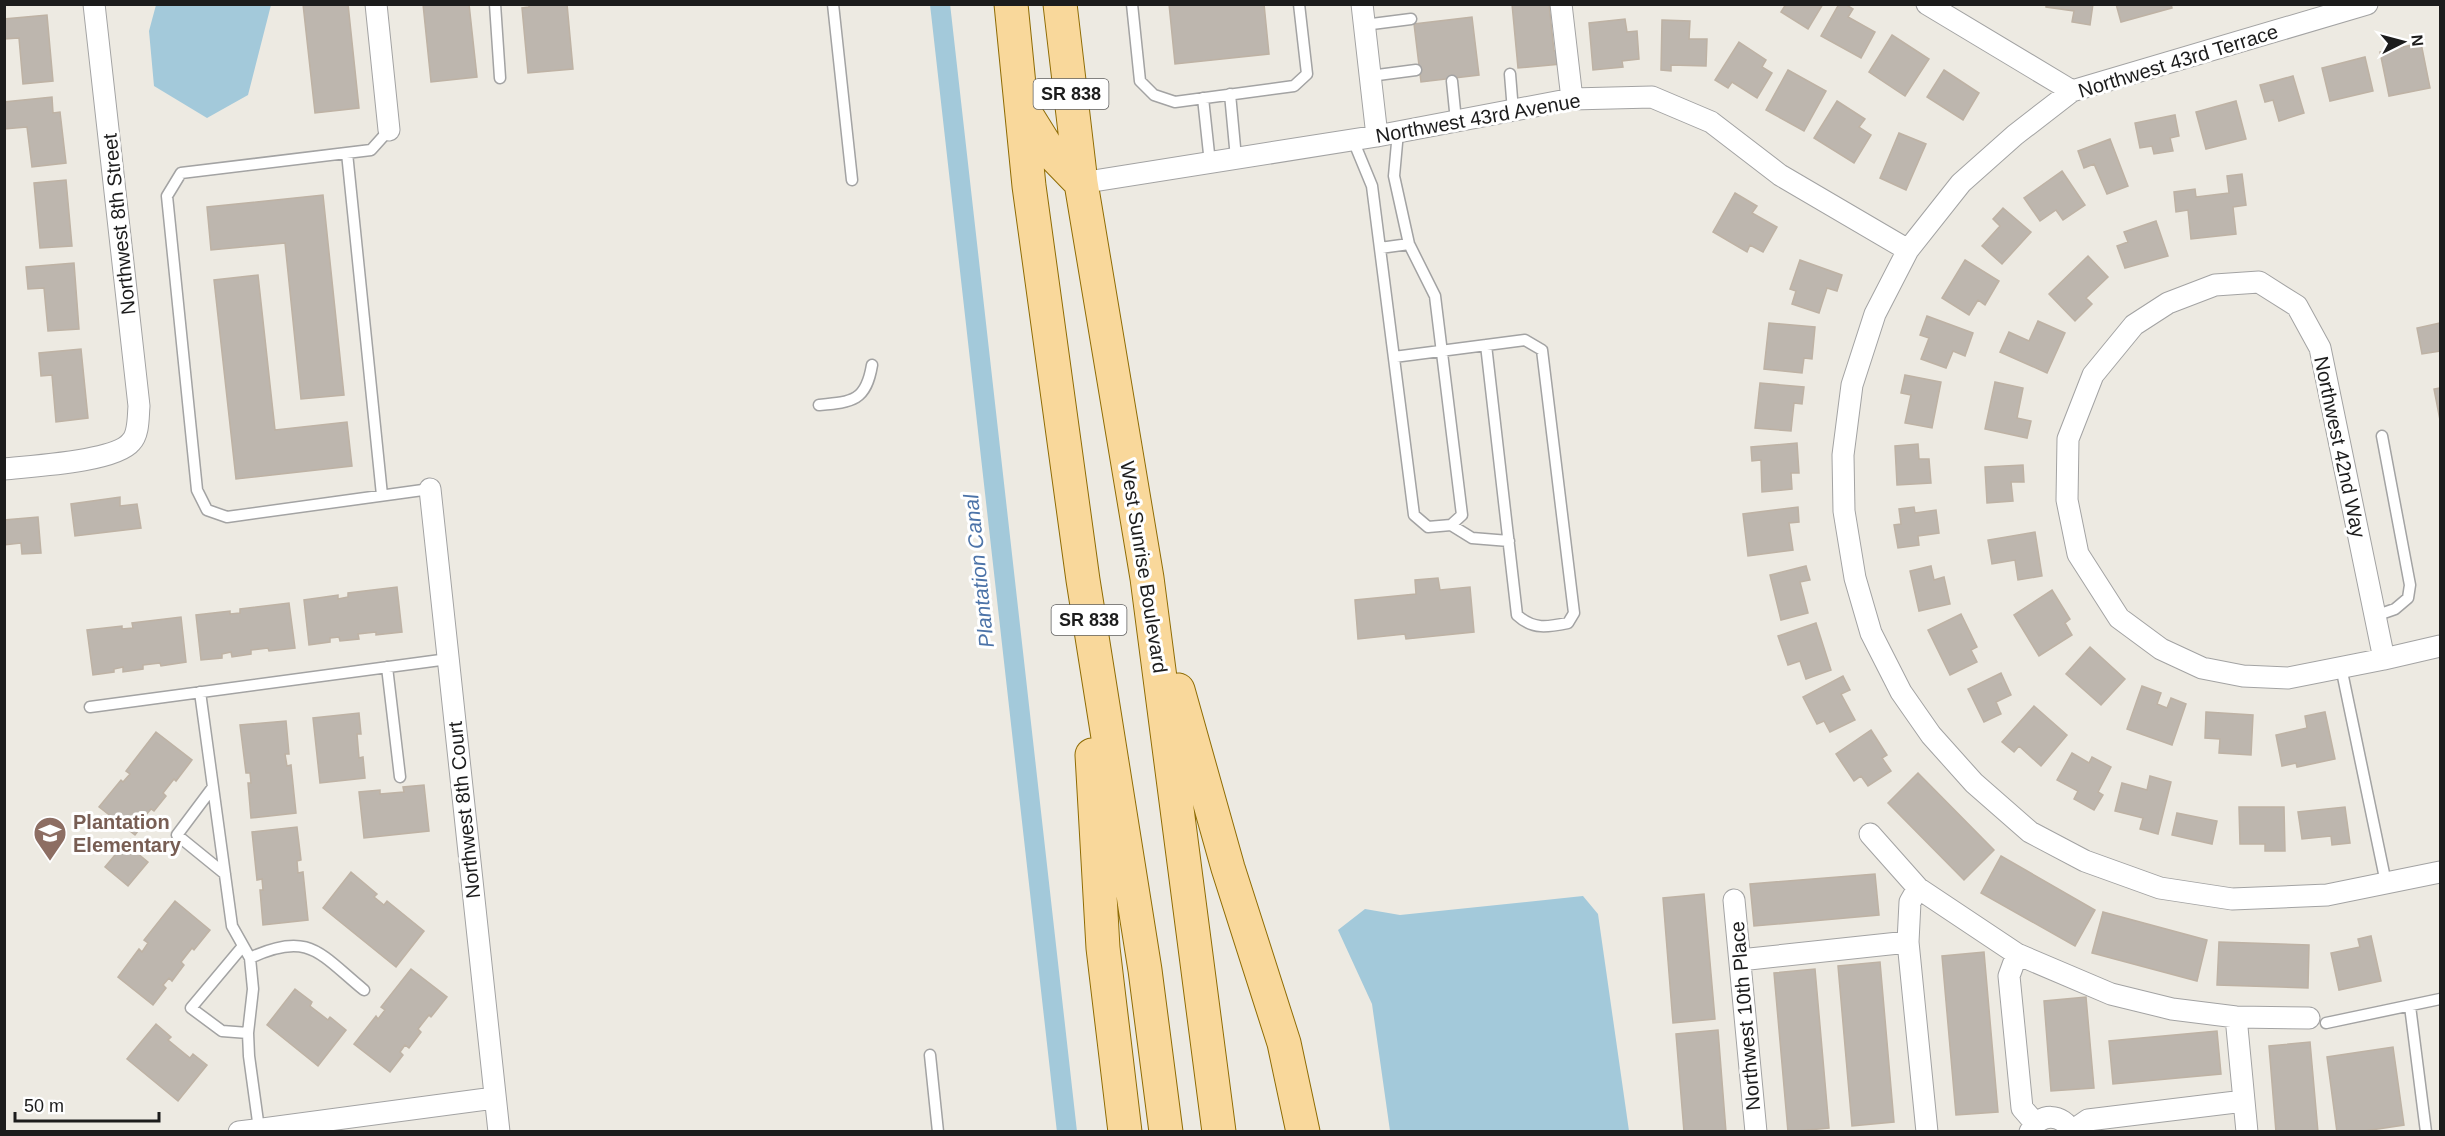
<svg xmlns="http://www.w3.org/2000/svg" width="2445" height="1136" viewBox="0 0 2445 1136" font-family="Arial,sans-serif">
<rect width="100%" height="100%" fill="#edeae2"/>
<path fill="#a3c9da" d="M156,5H271L248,95L207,118L154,86L149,31Z
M1583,896L1598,914L1629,1131H1390L1372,1004L1338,930L1365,909L1400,915Z"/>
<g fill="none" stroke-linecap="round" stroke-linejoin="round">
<path stroke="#a3c9da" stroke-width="20" d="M940,4L1067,1132"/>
</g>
<path fill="#bdb6ae" stroke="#beb2a4" stroke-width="1.5" d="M303,4H348L359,108L315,113Z
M423,4H469L477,77L431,82Z
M529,4H567L573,69L528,73L522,8L529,7Z
M1169,4H1264L1269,54L1175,64Z
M1512,4H1549L1554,51L1560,50L1561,64L1518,68Z
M1786,4H1823L1808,29L1781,12Z
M1839,4H1845L1853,9L1848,17L1875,32L1861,58L1821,36Z
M2046,4H2093L2090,25L2072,22L2074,11L2046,7Z
M2116,4H2171L2172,8L2121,22Z
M47,15L53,81L23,84L19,38L4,39V19Z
M1472,17L1479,75L1421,82L1414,24Z
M1625,19L1627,32L1637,31L1639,59L1622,61L1623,67L1593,70L1589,23Z
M1662,20L1690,21L1689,39H1707L1706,66L1671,65V71L1661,70Z
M1892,35L1929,59L1905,96L1869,72Z
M1739,42L1766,60L1762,67L1772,73L1757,98L1732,82L1728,88L1715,80Z
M2421,43L2430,88L2389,96L2380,52Z
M2365,57L2373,91L2330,101L2322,68Z
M1788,70L1826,91L1804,131L1766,110Z
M1944,70L1979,93L1963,120L1927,97Z
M2293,76L2304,113L2279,121L2273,100L2265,102L2260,85Z
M52,97L53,113L60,112L66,163L32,167L27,127L4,129V102Z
M1837,101L1865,119L1859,127L1871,135L1854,163L1814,138Z
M2236,101L2246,139L2206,149L2196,112Z
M2175,115L2179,136L2170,138L2173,151L2154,154L2152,146L2140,148L2135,123Z
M1899,133L1926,144L1906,190L1880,178Z
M2110,139L2128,186L2107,194L2094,164L2084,168L2078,151Z
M2062,171L2085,205L2063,220L2056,210L2040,221L2024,198Z
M2242,174L2246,205L2233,207L2236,234L2191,239L2188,210L2176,212L2174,192L2195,189L2196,197L2229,193L2227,176Z
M66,180L72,246L40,248L34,183Z
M1735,193L1757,206L1752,213L1777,227L1763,252L1750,245L1747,252L1713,232Z
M323,195L344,395L301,399L285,243L211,250L207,207Z
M2003,208L2031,232L2002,264L1982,246L2000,226L1993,219Z
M2156,221L2168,256L2125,268L2117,246L2128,242L2124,232Z
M2088,256L2108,277L2086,298L2092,304L2075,321L2049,294Z
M1800,260L1842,275L1837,291L1827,288L1819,313L1792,304L1796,291L1790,289Z
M1965,260L1999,281L1985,305L1978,300L1969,315L1942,298Z
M74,263L79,329L48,331L44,288L28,289L26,267Z
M258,275L275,430L347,422L352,466L236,479L214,280Z
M1927,316L1973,333L1965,356L1953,351L1946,368L1921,359L1929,338L1920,335Z
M2038,321L2065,333L2047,373L2000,352L2009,332L2029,341Z
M1769,323L1815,327L1812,359L1804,358L1802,373L1764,369Z
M2440,323V351L2422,354L2417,328Z
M81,349L88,418L56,422L52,375L41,376L39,353Z
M1905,375L1941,382L1932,428L1905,423L1911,395L1901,393Z
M1995,382L2023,388L2017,418L2031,421L2027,438L1985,429Z
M1760,383L1804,387L1802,404L1794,403L1791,431L1755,428Z
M2440,388V420L2434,389Z
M1797,443L1799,473H1791L1792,489L1762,492L1761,460L1752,461L1751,447Z
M1918,444L1919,459H1929L1931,483L1897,485L1895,446Z
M2023,465L2024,482H2011L2013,501L1987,503L1985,467Z
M120,497V506L137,504L141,528L75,536L71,504Z
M1798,507L1799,522L1789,523L1793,550L1748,556L1743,514Z
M1914,507L1915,513L1936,510L1939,533L1918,536L1919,545L1898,548L1894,525L1901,524L1899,509Z
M38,517L41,553L22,554L21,543L4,545V520Z
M2035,532L2042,576L2018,580L2015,560L1992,564L1988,540Z
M1806,566L1810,580L1800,582L1808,613L1781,620L1770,575Z
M1931,566L1934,580L1944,577L1950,604L1919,611L1910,571Z
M1438,578L1440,590L1470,587L1474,632L1406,639L1405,634L1358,639L1355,600L1416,594L1415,580Z
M397,587L402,632L376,635V632L358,634L359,639L340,641L339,637L330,638V642L309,645L304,600L338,595V599L348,597V593Z
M2052,590L2070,619L2065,623L2072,635L2039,656L2014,615Z
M289,603L295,648L269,651L268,648L251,650V654L232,657L231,652L222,654V658L201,660L196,615L230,611V614L240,613V609Z
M1961,614L1977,647L1971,650L1977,662L1950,675L1928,630Z
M181,617L186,662L161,666L160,663L143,665V669L123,672V667L114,669V672L93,675L87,630L122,626V629L133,628L132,623Z
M1816,623L1831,670L1806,679L1800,661L1788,665L1778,636Z
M2090,647L2125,679L2101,705L2066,674Z
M2001,673L2011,695L1996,702L2001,714L1984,722L1968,689Z
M1843,676L1850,690L1841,694L1855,720L1830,732L1824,721L1817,724L1803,697Z
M2142,686L2161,693L2157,704L2167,708L2171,698L2186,704L2172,745L2127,729Z
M2034,706L2067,735L2041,766L2019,746L2014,752L2002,742Z
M2206,712L2253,715L2251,755L2219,753L2220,739L2205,738Z
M2325,712L2335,759L2297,767L2296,763L2282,766L2276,735L2307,728L2305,716Z
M359,713L361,734H357L359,758L363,757L365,778L320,783L313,718Z
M286,721L289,754H285L287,766L291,765L296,813L251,818L248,783H251L250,773H246L240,725Z
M1871,730L1887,755L1882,758L1891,771L1868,786L1861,776L1854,781L1836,754Z
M156,732L192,760L176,781L174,779L163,793L166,796L154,811L151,809L145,816L148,818L135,835L99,807L121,780L123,782L130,774L126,771Z
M2072,753L2089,763L2092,757L2111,767L2098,792L2103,795L2094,810L2074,799L2078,791L2057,780Z
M1918,773L1994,850L1964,880L1888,803Z
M2150,776L2171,782L2158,834L2140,829L2143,818L2115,811L2122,783L2147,790Z
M424,785L429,831L364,838L359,792L380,790V794L404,792L403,787Z
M2239,807H2284L2285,851H2265V844H2240Z
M2345,807L2350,843L2332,845L2331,836L2302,839L2298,812Z
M2177,813L2217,821L2212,844L2172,835Z
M297,827L301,860L297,861L298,873L303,872L308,920L263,925L260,890H263L262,879L257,880L252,832Z
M125,843L148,862L128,886L105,867Z
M2001,856L2095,910L2075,946L1981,893Z
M351,872L377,894L374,897L384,905L387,901L424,931L396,967L323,908Z
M1875,874L1879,915L1754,926L1750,884Z
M1704,894L1715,1019L1673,1023L1663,898Z
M175,901L210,930L194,950L192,948L181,962L184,965L172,981L169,978L163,985L166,988L153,1005L118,977L139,949L142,952L148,943L144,940Z
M2103,912L2207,940L2197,981L2092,953Z
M2371,936L2381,981L2339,990L2331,953L2360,947L2358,939Z
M2219,942L2309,945L2308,988L2217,985Z
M1984,952L1998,1112L1956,1115L1942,956Z
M1880,962L1894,1122L1852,1126L1838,966Z
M411,969L447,997L431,1017L429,1015L418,1029L421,1032L409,1048L405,1045L400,1052L403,1055L390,1072L354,1044L376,1016L378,1019L385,1010L381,1007Z
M1815,969L1829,1128L1788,1132L1774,973Z
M295,989L312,1002L310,1006L328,1020L330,1017L346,1030L318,1066L267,1025Z
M2086,997L2094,1088L2051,1091L2044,1001Z
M156,1024L171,1037L168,1040L190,1058L193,1054L207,1065L178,1101L127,1059Z
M1718,1030L1726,1132H1684L1676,1034Z
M2217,1031L2221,1074L2113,1084L2109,1041Z
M2310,1042L2318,1132H2276L2269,1046Z
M2393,1047L2404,1125L2358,1132H2337L2327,1057Z"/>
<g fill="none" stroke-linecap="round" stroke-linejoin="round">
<g stroke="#a3a3a3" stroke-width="13">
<path id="service" d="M495,4L500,78
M833,4L852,180
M1132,4L1140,81L1154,95L1175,102L1294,86L1307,74L1299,4
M1364,25L1411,19
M1510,74L1513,111
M1370,76L1416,70
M1452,81L1456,121
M1230,94L1236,158
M1203,98L1210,163
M389,130L371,150L181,173L167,196L197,490L207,510L227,517L430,489
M1353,140L1372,186L1414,515L1428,527L1451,525L1462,515L1435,296L1409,244L1394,176L1398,132
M347,153L382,495
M1380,248L1409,244
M1394,357L1525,340L1542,350L1574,613L1568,623C1548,627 1533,630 1517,615L1486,345
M819,405C853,402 866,401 872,365
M1451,525L1472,538L1509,541
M2375,616L2395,609L2408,598L2410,585L2382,436
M387,667L400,777
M2341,667L2386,883
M200,692L232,926L250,958C309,930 320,954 364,990
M90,707L448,659
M213,787L177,835L225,874
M243,946L191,1008L222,1031L248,1033
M250,958L253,989L248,1033L249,1056L259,1129
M2410,1006L2426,1132
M2326,1023L2440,999
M930,1055L938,1132"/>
</g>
<g stroke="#a3a3a3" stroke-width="23">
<path id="minor" d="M376,4L389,130
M1362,4L1377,136
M1561,4L1572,99
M1927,4L2072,91
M2367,4L2072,91L2015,135L1961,183L1908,250L1875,314L1852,385L1843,455L1844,511L1855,578L1871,633L1901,692L1931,735L1974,783L2030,832L2085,861L2160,888L2232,899L2327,895L2440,872
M1081,183L1377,136L1572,99L1652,97L1711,122L1780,175L1908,250
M2259,282L2297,306L2320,348L2384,659L2288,678L2243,676L2202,668L2161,649L2119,618L2078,554L2067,500L2068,439L2093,375L2134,325L2168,303L2215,285Z
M4,469C31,466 115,462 131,442C139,434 138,417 139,406L94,4
M430,489L499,1132
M2384,659L2440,646
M1870,834L1918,888L2017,954L2111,994L2172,1009L2236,1017L2309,1018
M1918,888L1910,902L1908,942L1927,1132
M1734,900L1756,1132
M2017,954L2009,976L2022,1108L2035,1123
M1740,960L1908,942
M2236,1017L2247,1132
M2072,1131L2088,1120L2244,1101
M239,1132L494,1098
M2030,1132C2040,1112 2062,1113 2072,1132"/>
</g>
<g stroke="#8f6c04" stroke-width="35">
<path id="primary" d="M1011,4L1029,186L1083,580L1145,970L1166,1132
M1060,4L1081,183L1147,578L1219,1132
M1024,111L1047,148L1081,183
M1178,690L1228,868L1284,1043L1303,1132
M1092,755L1103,948L1125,1132"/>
</g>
<use href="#service" stroke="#fff" stroke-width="10"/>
<use href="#minor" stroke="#fff" stroke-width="21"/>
<use href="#primary" stroke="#f9d89b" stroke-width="33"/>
</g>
<defs>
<g id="school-pin" transform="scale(1.725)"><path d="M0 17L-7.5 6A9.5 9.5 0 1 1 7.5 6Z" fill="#8d6e63" stroke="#fff"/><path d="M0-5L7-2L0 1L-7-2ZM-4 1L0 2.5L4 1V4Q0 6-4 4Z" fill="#fff"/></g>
</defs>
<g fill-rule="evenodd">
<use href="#school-pin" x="50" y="833"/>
</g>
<g text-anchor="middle" stroke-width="6" stroke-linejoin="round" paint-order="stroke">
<g fill="#fff" stroke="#606060" stroke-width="1.5">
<rect x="1033.5" y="79" width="75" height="30" rx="4.5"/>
<rect x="1051.5" y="605" width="75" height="30" rx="4.5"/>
</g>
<g font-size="18" font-weight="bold" fill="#1c1c1c">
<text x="1071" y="100">SR 838</text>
<text x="1089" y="626">SR 838</text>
</g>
<g font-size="20" fill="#1c1c1c" stroke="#fff">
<text transform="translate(2178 61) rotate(-17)" y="7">Northwest 43rd Terrace</text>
<text transform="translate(1478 118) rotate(-10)" y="7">Northwest 43rd Avenue</text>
<text transform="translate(119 224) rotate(-96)" y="7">Northwest 8th Street</text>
<text transform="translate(2340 447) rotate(78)" y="7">Northwest 42nd Way</text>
<text transform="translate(1144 567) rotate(81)" y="7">West Sunrise Boulevard</text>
<text transform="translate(464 810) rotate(-96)" y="7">Northwest 8th Court</text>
<text transform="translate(1745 1016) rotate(-95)" y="7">Northwest 10th Place</text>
</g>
<g font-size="20" font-weight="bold" fill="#785e54" stroke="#fff" text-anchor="start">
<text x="73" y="829">Plantation<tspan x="73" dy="23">Elementary</tspan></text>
</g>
<g font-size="21" font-style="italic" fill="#4c73a8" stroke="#fff">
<text transform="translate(979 571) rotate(-96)" y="7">Plantation Canal</text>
</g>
</g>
<rect width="2445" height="1136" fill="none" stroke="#1c1c1c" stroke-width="12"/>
<g transform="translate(2403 42) rotate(84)" stroke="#ffffff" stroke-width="4.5" paint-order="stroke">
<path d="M0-4.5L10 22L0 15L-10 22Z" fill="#1c1c1c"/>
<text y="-9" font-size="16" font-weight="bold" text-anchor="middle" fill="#1c1c1c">N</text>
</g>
<path d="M15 1112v9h144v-9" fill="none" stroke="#1c1c1c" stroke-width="3"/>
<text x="24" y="1112" font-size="18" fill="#1c1c1c" stroke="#ffffff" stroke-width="4.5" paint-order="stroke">50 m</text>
</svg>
